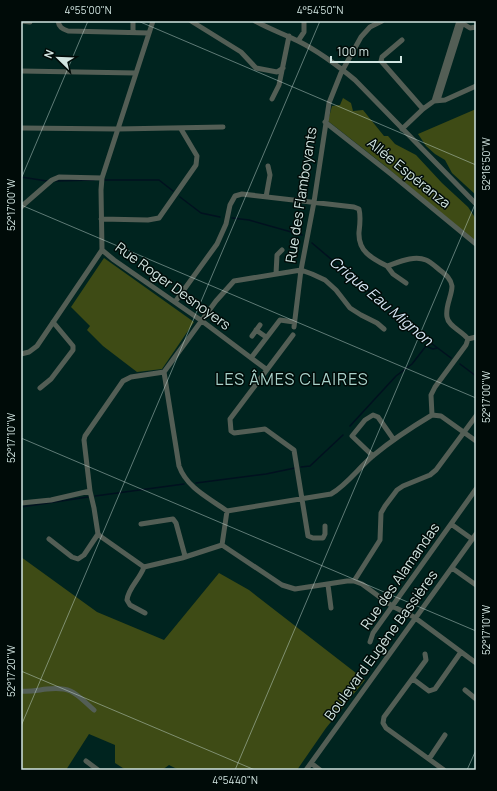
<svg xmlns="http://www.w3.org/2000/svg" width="497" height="791" viewBox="0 0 497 791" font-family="Manrope,sans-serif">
<rect width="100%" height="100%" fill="#00241f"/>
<path fill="#3e4b15" d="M343,98L351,103L353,111L363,110L384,136H388L395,144L416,155L442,183L468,207L476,219V242L384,165L328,121L332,106L340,105Z
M476,109V195L452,173L445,160L435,154L426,146L418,134Z
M104,258L194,322L162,369L137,372L103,346L87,330L90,326L71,307Z
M21,557L97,612L164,640L219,573L249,590L365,680L326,728L297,770H179L169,765L162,770H126L115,763V745L89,734L66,770H21Z"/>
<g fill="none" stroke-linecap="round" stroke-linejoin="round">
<path stroke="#00111f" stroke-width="1.5" d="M21,177L47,181
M104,180H159L173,191
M56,181L94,180
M180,197L201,213L220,217
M232,218L249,220L302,235
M312,243L423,337L451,358
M460,364L476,376
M350,426L396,376L412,364L426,346L433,349L437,348
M301,467L310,466L343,435
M196,483L266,474L295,468
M95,496L184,484
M21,507L88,497"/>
<path stroke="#535e55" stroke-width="5" d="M21,21L30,22
M58,21C59,27 62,29 68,31L149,33
M153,21L102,178L101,190L102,250L114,260L202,321L266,369
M191,21L241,52L256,68L277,72L283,68
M255,21C269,29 284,34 298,41C318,51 337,65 355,80L476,204
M462,23L470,28L476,27
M133,32V21
M402,40L382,57L381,61L423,109
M298,41L304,32V21
M21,71L136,73
M272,99L279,85L289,36
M438,100L463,21
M434,101L459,21
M325,122L391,174L476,244
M21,128L118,129L223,127
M402,129L423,109L434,101L445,100L476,86
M266,197L270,175L268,166
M21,207L52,180L59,177L102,178
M101,219L148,220L159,218L196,165L197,156L181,129
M387,266L393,274L406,283
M276,274L277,255L282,250
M175,302L217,244L226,224L230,205L235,196L242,194L354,207L359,209C361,217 360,224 359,232C358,251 371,258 387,266C399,262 414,255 426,260C431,262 437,268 441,271C446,275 451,279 452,286C452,296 445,306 447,317C448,326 462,331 468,339L466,345L435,387L431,395L432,415
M294,327L301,270L314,202L329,103L341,73L361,37L370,27L382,21
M256,330L266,337
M293,335L230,419L231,431L234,433L265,429L294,450L308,536L313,538H323L325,534V526
M252,336L260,325
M468,339L476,337
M21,354L29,352L37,346L102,250
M251,358L280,320L294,322
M164,372L179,466C187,488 209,498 227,511L331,494C348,484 359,467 374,455C392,440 412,427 432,415L441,416L476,441
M164,372L131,377L123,381L85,436L84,440L90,491L94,508L98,534L100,536L144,567L182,558L222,545
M164,372L216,301L234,281L301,270L312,274L325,280L336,290L350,308L361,315L377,323L384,329
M40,388L51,379L73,350V346L53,322
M373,456L352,436L365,420L373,415L378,417L394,440
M21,503L51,500L90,491
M141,524L173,519L176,523L185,556
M451,524L472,539
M49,539L72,557L78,559L84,555L98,534
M222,545L282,585L295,589L347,581H354L362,584L392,606L414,617L476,663
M222,545L227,511
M144,567C140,579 128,588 127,600L130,605L145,613
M452,568L476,585
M354,581L380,540L381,513L385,506L397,490L403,486L430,475L436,470L476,416
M328,585L331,608
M370,642L373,633L476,489
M425,654L426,660L384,717L383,723L386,728L444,770
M413,679L429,691L435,689L461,652
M465,690L476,699
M21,691C30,692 38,690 47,689C72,686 76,694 94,710
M429,759L445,735
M86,761L98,770
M311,763L320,770
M306,770L476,534"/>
</g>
<path fill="none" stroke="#d1e5e1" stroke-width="1" stroke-opacity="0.45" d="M138,21L476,165M21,179L88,21M21,205L476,398M21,438L476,631M21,671L255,770M21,726L320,21M235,770L476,202M467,770L476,750"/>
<g text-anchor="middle" stroke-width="3" stroke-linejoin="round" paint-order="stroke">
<g font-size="14" fill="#d1e5e1" stroke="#000b08">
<text transform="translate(409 173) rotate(39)" y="5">Allée Espéranza</text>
<text transform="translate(301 195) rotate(-81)" y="5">Rue des Flamboyants</text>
<text transform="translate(173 286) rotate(36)" y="5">Rue Roger Desnoyers</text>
<text transform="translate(400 576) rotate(-55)" y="5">Rue des Alamandas</text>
<text transform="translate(381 645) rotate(-54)" y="5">Boulevard Eugène Bassières</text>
</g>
<g font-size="15" font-style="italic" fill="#d5e6f4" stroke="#000b08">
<text transform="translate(381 301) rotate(40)" y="5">Crique Eau Mignon</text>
</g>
<g font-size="16" letter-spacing="1" fill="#a9d2ca" stroke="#000b08">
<text x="292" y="385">LES ÂMES CLAIRES</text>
</g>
</g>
<rect width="497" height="791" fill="none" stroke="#000b08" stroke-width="44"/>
<g transform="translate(58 58) rotate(293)" stroke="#000b08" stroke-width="3" paint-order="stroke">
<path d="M0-3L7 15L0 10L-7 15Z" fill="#d1e5e1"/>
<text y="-6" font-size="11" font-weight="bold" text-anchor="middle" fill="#d1e5e1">N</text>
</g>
<path d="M331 56v6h70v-6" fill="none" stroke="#d1e5e1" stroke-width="2"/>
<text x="337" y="56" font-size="12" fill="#d1e5e1" stroke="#000b08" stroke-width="3" paint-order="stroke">100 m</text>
<rect x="22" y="22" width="453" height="747" fill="none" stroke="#d1e5e1" stroke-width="1.5"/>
<g font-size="10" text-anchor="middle" fill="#d1e5e1">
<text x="88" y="14">4°55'00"N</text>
<text x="320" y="14">4°54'50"N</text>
<text transform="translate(486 164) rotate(-90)" y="4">52°16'50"W</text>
<text transform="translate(11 205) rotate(-90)" y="4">52°17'00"W</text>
<text transform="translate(486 397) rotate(-90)" y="4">52°17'00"W</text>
<text transform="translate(11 438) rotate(-90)" y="4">52°17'10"W</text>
<text transform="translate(486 630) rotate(-90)" y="4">52°17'10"W</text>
<text transform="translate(11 671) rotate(-90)" y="4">52°17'20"W</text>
<text x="235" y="784">4°54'40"N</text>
</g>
</svg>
